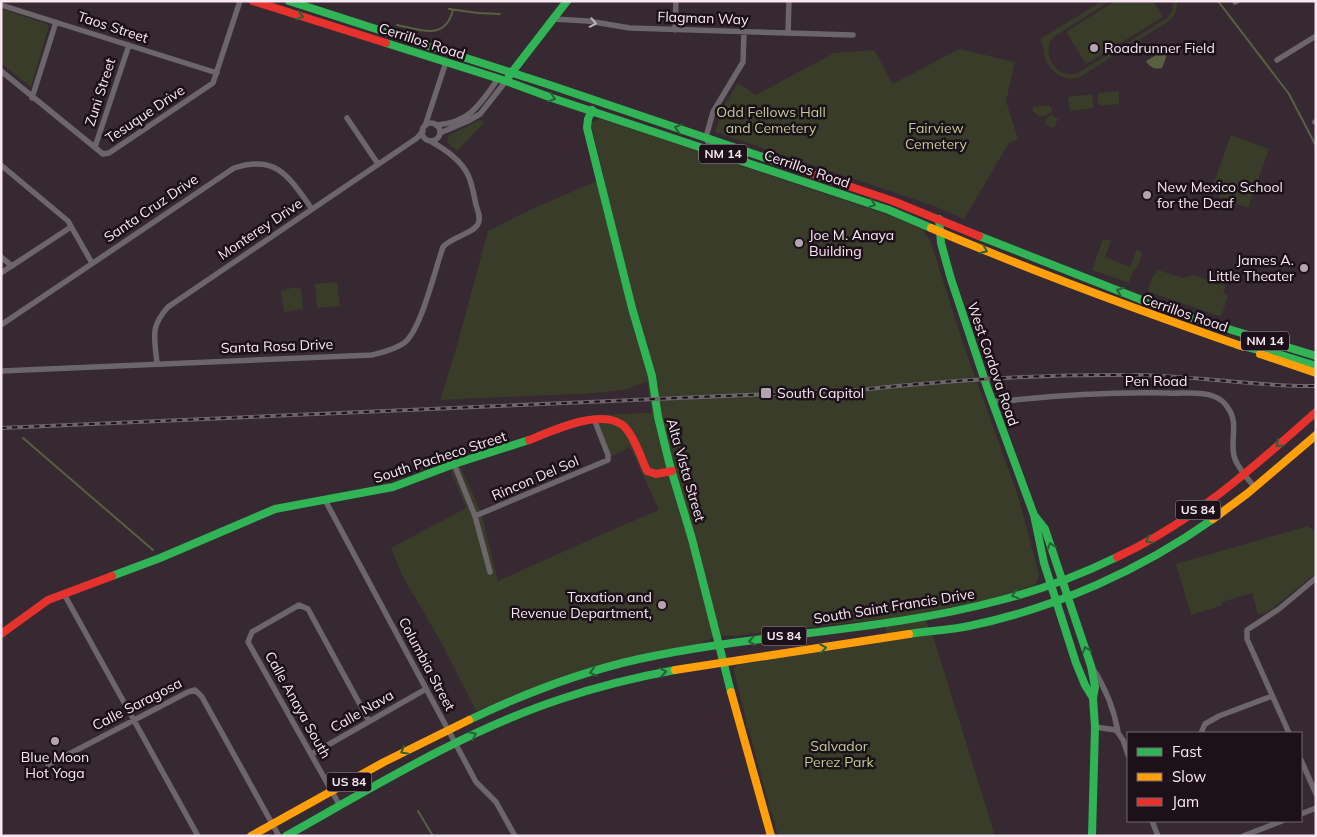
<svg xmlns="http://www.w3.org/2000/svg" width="1317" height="837" viewBox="0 0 1317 837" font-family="Mulish,sans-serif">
<rect width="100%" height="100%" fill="#362932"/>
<path fill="#383c29" d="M1102,1H1110L1055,36C1038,51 1057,81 1078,73L1167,18L1173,9V1H1177C1177,10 1176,15 1169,21L1080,77C1064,82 1051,73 1045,58C1043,52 1044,46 1040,39Z
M1115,1H1153L1163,17L1086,64L1066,32Z
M1,9L47,24L49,26L31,87L1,63Z
M959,49L1015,62L1006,101L1018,139L1009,143L964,219L934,206L715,132L724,105L738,83L756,95L834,53L874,50L893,84Z
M1119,91V104L1102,106C1096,103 1096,99 1099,93Z
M1092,94L1094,108L1070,111L1068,97Z
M1048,105L1052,108V113L1041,117L1033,112V107Z
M1051,115L1058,119L1054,128L1045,124L1047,118Z
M599,119L605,120L897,218L922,229L930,240L964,346L1018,496L1039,574L1037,582L1034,585L1000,597L922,613L934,639L995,836H778L772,813L769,811L768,802L749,730L746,727V719L734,672V669L737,665L890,641L882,619C833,625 784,629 736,636C725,634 707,638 698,645L524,691L476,711L441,642L403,577L391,548L466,508L450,469L460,466L481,512L498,581L605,533L659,510L630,447L611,457L592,415L652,413L647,381L628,389L596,393L440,400L456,349L488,231L527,211L604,178L591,124L592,122Z
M480,120L484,123L457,151L447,142L449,135Z
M1231,135L1269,149L1248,208L1210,193Z
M1103,239L1111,241L1105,257L1130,267L1137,249L1142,253L1139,264L1135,270H1133L1129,283L1092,270Z
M1158,270L1183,278L1193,275L1226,285L1223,294L1228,295L1222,315L1219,316L1149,292L1148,289L1153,276Z
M337,282L340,306L317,308L315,284Z
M295,287L301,289L303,309L284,312L281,291Z
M1308,526L1316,533V573L1268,612L1258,614L1252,593L1222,602L1223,605L1191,615L1176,564Z"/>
<path fill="#596042" d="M1170,47L1162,68C1154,70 1150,67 1146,61Z"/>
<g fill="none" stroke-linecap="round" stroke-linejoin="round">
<path stroke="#596042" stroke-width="2" d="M1218,1L1289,94L1316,146
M449,9L478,13L500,14
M397,25C421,30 445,41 453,10
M23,438L153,550
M418,811L433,836"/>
<path stroke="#6c666a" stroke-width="5.5" d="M1235,2L1237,1
M1,5L217,73
M553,19L588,21L630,28L853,35
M675,30L676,1
M788,33L789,1
M1277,60L1316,36
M1,71L103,154L109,153L213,83L240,1
M32,98L56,22
M347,118L378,164
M1315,122H1316
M422 132a9 9 0 1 1 18 0a9 9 0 1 1-18 0Z
M436,125C470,123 480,104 498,79
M425,126L446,62
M440,133L468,121L480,114L506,81
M95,147L129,45
M711,150L706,137L713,112L743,62L744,32
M1,165L68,221L92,263
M1,257L12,266
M1,273L71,227
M1,325L234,168C277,154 289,177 312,209
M157,364C155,338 149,328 168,307L417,138L423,131
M1,371L372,355C383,352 394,350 404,343C421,331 435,269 443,247C451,237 473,234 478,224C481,218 478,211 476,205C474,195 472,183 468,175C461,160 443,148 430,141
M992,401H1005C1059,395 1113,392 1168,393C1182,394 1200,391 1213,396C1219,398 1225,403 1228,408C1239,423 1230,440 1234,456C1237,468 1248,478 1255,488
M454,464L475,516L490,572
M325,500L476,782L496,802L515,836
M475,516L608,460V455L594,419
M64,594L198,836
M1092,667C1105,687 1114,709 1118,732
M1095,727L1116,730L1123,740L1128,755
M1201,733L1205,724L1219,716L1272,696
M1289,733L1247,639V630L1279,609L1316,578
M312,754L426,689
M1301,760L1316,794
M48,765L188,692L195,690L202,697L279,836
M340,806L248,642L252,632L299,605L308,609L369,721
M1301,814L1316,808
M1152,821L1158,836
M1243,836L1282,821"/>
<path stroke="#30b455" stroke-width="8" d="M289,1L547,84L804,171
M386,43L506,81L552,98L889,210L931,228
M509,76L567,1
M592,110L588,119L587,128L632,308L652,376L658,417L670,466L692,539L731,692
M939,219L941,243L951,279L988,390L1034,515L1044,563L1076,663L1085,685L1093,698
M979,236L1170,311L1316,356
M1238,345L1284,356L1316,366
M1034,515L1045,529L1091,666L1095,687L1093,698L1095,727L1092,836
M112,576L160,558L275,509L393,487L454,464L529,440
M909,634C929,631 950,630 969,626C1056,608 1141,570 1213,519
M469,720C523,694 581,672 639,659C758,633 882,632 1001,600C1041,590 1080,575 1117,557
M286,836C375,786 464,731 561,699C599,686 637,677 675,670"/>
<path stroke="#ff9f0a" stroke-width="8" d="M931,228C1034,272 1138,310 1244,347
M1260,354L1316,373
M1213,519L1248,493L1316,435
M675,670L909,634
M731,692L771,836
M251,836L384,762L469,720"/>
<path stroke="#e5322d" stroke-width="8" d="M253,1L386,43
M804,171L893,201L979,236
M529,440C552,431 598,409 621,424C632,430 642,460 647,471L656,474L672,471
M1117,557C1193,522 1254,467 1316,412
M1,634L48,600L112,576"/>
<g stroke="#6d656a" stroke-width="4">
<path id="rail" d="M1,428L859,390C950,380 1042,374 1133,375C1194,375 1256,387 1316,386"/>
</g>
<use href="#rail" stroke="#1c1119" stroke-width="2" stroke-dasharray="5.5" stroke-linecap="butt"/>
</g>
<defs><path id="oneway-chevron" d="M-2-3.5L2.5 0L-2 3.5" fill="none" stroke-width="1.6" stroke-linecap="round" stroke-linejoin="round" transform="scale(1.25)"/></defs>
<g stroke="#266237">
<use href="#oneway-chevron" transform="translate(300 16) rotate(17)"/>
<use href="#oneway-chevron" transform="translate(552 98) rotate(18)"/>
<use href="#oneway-chevron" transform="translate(678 128) rotate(-162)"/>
<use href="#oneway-chevron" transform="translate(872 204) rotate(19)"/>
<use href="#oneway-chevron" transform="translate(984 250) rotate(23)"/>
<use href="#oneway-chevron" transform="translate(1120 291) rotate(-160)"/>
<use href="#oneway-chevron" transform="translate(1279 444) rotate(139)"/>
<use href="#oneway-chevron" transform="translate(1149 540) rotate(151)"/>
<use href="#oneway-chevron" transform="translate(1051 546) rotate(-107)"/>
<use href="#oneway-chevron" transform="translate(1015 595) rotate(163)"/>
<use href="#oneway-chevron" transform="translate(752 641) rotate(172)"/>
<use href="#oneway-chevron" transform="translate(823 648) rotate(-8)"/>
<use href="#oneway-chevron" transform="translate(1086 650) rotate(-109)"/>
<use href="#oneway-chevron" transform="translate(593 672) rotate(164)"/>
<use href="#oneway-chevron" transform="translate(663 672) rotate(-10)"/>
<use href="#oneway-chevron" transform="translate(473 735) rotate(-26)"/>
<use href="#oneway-chevron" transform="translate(404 751) rotate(151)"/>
</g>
<use stroke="#c0b3bc" href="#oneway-chevron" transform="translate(593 23) rotate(11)"/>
<g fill="#b4a4af" stroke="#1c1119" stroke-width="2">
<circle cx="1094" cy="48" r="5"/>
<circle cx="1147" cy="195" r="5"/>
<circle cx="799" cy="243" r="5"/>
<circle cx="1304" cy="268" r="5"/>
<rect x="760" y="387" width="12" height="12" rx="2.5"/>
<circle cx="662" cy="605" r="5"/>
<circle cx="55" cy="741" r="5"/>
</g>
<g text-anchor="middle" stroke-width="5" stroke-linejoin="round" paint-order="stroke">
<g fill="#1c1119" stroke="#b6a7b2" stroke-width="1">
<rect x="699" y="144.5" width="48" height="19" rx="4"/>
<rect x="1241" y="331.5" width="48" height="19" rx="4"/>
<rect x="1175.5" y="500.5" width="45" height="19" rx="4"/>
<rect x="761.5" y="626.5" width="45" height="19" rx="4"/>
<rect x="326.5" y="772.5" width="45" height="19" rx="4"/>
</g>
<g font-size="12" font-weight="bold" fill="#f8e7f3">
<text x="723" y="158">NM 14</text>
<text x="1265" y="345">NM 14</text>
<text x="1198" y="514">US 84</text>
<text x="784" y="640">US 84</text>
<text x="349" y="786">US 84</text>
</g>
<g font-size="14" fill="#f8e7f3" stroke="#1c1119">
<text transform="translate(703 18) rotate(2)" y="5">Flagman Way</text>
<text transform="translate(113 27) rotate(18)" y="5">Taos Street</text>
<text transform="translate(422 41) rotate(18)" y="5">Cerrillos Road</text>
<text transform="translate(100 92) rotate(-72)" y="5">Zuni Street</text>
<text transform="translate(145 114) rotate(-34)" y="5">Tesuque Drive</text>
<text transform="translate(807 169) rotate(19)" y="5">Cerrillos Road</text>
<text transform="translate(151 208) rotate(-34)" y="5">Santa Cruz Drive</text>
<text transform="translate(260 229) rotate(-34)" y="5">Monterey Drive</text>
<text transform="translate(1185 313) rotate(19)" y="5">Cerrillos Road</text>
<text transform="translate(277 346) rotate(-2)" y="5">Santa Rosa Drive</text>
<text transform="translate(993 364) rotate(71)" y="5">West Cordova Road</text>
<text x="1156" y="386">Pen Road</text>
<text transform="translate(440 457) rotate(-18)" y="5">South Pacheco Street</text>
<text transform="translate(686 470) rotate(74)" y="5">Alta Vista Street</text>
<text transform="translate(535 478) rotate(-23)" y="5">Rincon Del Sol</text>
<text transform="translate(894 606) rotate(-9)" y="5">South Saint Francis Drive</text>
<text transform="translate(427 664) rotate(62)" y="5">Columbia Street</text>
<text transform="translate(137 704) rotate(-27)" y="5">Calle Saragosa</text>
<text transform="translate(298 705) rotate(61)" y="5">Calle Anaya South</text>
<text transform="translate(362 711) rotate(-30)" y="5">Calle Nava</text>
</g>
<g font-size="14" fill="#f8e7f3" stroke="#1c1119" text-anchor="start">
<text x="1104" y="53">Roadrunner Field</text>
<text x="1157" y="192">New Mexico School<tspan x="1157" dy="16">for the Deaf</tspan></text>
<text x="809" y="240">Joe M. Anaya<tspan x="809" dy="16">Building</tspan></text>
<text x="1294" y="265" text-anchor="end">James A.<tspan x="1294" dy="16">Little Theater</tspan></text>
<text x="777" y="398">South Capitol</text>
<text x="652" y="602" text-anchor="end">Taxation and<tspan x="652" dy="16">Revenue Department,</tspan></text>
<text x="55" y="762" text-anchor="middle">Blue Moon<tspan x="55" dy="16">Hot Yoga</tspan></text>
</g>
<g font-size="14" fill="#bccc92" stroke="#1c1119">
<text x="771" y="117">Odd Fellows Hall<tspan x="771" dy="16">and Cemetery</tspan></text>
<text x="936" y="133">Fairview<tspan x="936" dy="16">Cemetery</tspan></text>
<text x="839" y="751">Salvador<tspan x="839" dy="16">Perez Park</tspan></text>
</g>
</g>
<rect width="1317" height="837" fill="none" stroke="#f8e7f3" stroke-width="5"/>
<rect x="1127" y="732" width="175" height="90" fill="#1c1119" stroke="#746770"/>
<rect x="1137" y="748" width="25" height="8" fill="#30b455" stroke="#746770"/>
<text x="1172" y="757" font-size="15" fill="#f8e7f3">Fast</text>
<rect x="1137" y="773" width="25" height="8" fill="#ff9f0a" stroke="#746770"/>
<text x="1172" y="782" font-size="15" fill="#f8e7f3">Slow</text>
<rect x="1137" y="798" width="25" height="8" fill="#e5322d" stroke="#746770"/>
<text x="1172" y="807" font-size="15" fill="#f8e7f3">Jam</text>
</svg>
